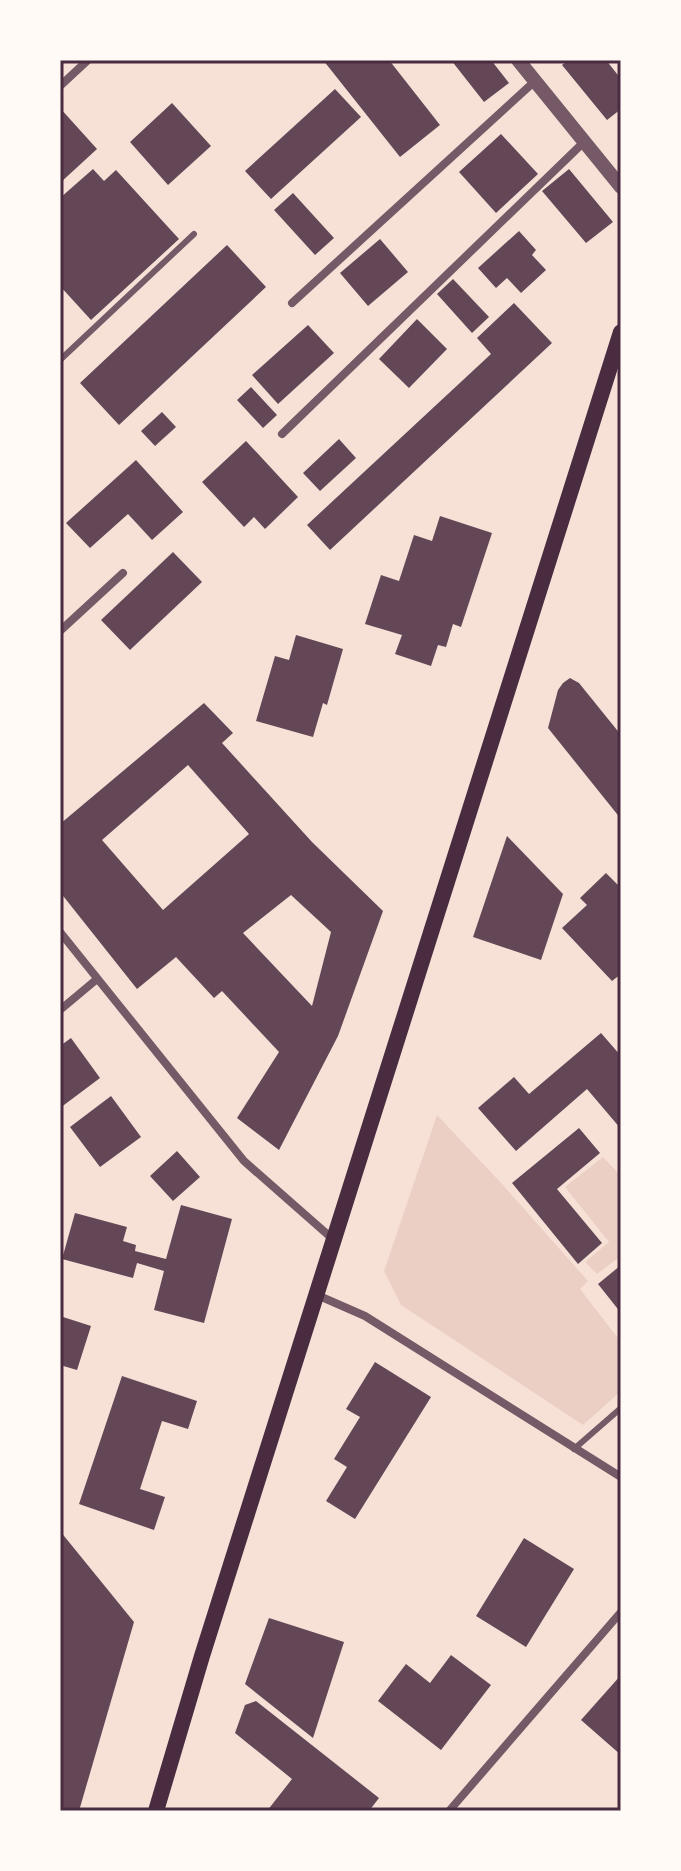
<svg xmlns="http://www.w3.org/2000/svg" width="681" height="1871" viewBox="0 0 681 1871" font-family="'Public Sans',sans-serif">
<rect width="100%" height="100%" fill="#f7e1d7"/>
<path fill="#ebcfc5" d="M437,1115L502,1184L588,1281L580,1289L621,1342V1391L583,1425L401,1305L384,1271Z
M603,1157L621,1176V1256L597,1274L585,1262L609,1242L565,1187Z"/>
<path fill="#644757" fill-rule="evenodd" d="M323,60H389L440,125L400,157Z
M451,60H491L509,83L484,102Z
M568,60H606L621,79V109L607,120L562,65Z
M335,89L361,117L271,199L245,171Z
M172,103L211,146L168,185L130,142Z
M60,108L97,149L60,183Z
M501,134L538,174L496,213L459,172Z
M93,169L104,181L116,170L179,239L91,320L60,286V198Z
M569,169L613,222L586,243L542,191Z
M293,193L334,238L315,255L274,210Z
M519,231L536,250L532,255L546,270L521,293L507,278L496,288L478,268Z
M380,239L408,272L368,306L340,273Z
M227,245L266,287L119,425L80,383Z
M453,279L489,317L472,333L437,294Z
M514,303L552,343L330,550L307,525L491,354L477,338Z
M417,319L447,349L409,388L379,359Z
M308,325L334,353L278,404L252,375Z
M251,387L277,415L263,428L237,400Z
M162,412L176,427L155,446L141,431Z
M339,439L356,458L320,491L303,473Z
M246,441L298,497L265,529L254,517L244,527L202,482Z
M136,460L183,512L152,540L128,514L90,548L66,523Z
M440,516L492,533L461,627L453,624L446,647L438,645L431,666L395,654L402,635L365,624L381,575L399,581L414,535L432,541Z
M173,552L202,582L130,650L101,620Z
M296,635L343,649L327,705L323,703L313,737L256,721L275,656L289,660Z
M570,678L579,683L621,735V819L548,728L558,690L563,683Z
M204,703L233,733L222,743L312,842L383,911L338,1036L279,1150L237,1118L279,1052L222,991L214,998L176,957L137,989L60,892V824ZM188,765L249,834L163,910L102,840ZM291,895L331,932L312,1006L243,933Z
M507,836L563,894L541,960L473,937Z
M606,873L621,888V974L612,981L562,928L587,905L580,898Z
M601,1033L621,1056V1129L587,1089L516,1151L478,1108L514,1077L529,1094Z
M71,1038L100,1078L60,1108V1046Z
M111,1096L141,1137L100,1167L70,1127Z
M579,1128L600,1153L557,1189L602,1243L578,1264L512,1183Z
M177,1151L200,1177L173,1201L150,1176Z
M181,1205L232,1219L204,1323L154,1310L164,1271L137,1263L133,1278L62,1259L75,1213L127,1227L123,1241L136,1245L135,1251L166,1259Z
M621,1265V1313L598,1284Z
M60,1316L91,1326L77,1370L60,1365Z
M375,1362L431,1397L355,1519L326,1501L347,1467L334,1459L360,1417L346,1409Z
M122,1376L197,1401L188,1429L162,1421L140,1489L165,1497L154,1530L79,1504Z
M60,1531L134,1622L79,1811H60Z
M524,1538L574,1569L526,1647L476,1616Z
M269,1618L344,1642L313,1738L245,1684Z
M451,1655L491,1685L441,1750L378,1701L406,1664L430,1683Z
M621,1675V1755L581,1720Z
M256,1701L379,1798L369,1811H267L292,1779L235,1733L245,1705Z"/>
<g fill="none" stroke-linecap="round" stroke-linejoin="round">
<path stroke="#755966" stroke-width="6" d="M60,360L194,234
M574,1449L621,1408"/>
<path stroke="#755966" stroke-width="8" d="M60,86L88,60
M292,303L535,81
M282,434L585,141
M60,631L123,573
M60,932L244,1161L335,1241
M60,1010L97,979
M317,1295L365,1316L621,1477
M449,1811L621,1612"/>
<path stroke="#755966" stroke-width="14" d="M518,60L621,187"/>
<path stroke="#4a2c40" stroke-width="16" d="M156,1811L202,1656L621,332"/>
</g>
<rect width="681" height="1871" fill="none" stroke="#fffaf5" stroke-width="124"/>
<rect x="62" y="62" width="557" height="1747" fill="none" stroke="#4a2c40" stroke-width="3"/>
</svg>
